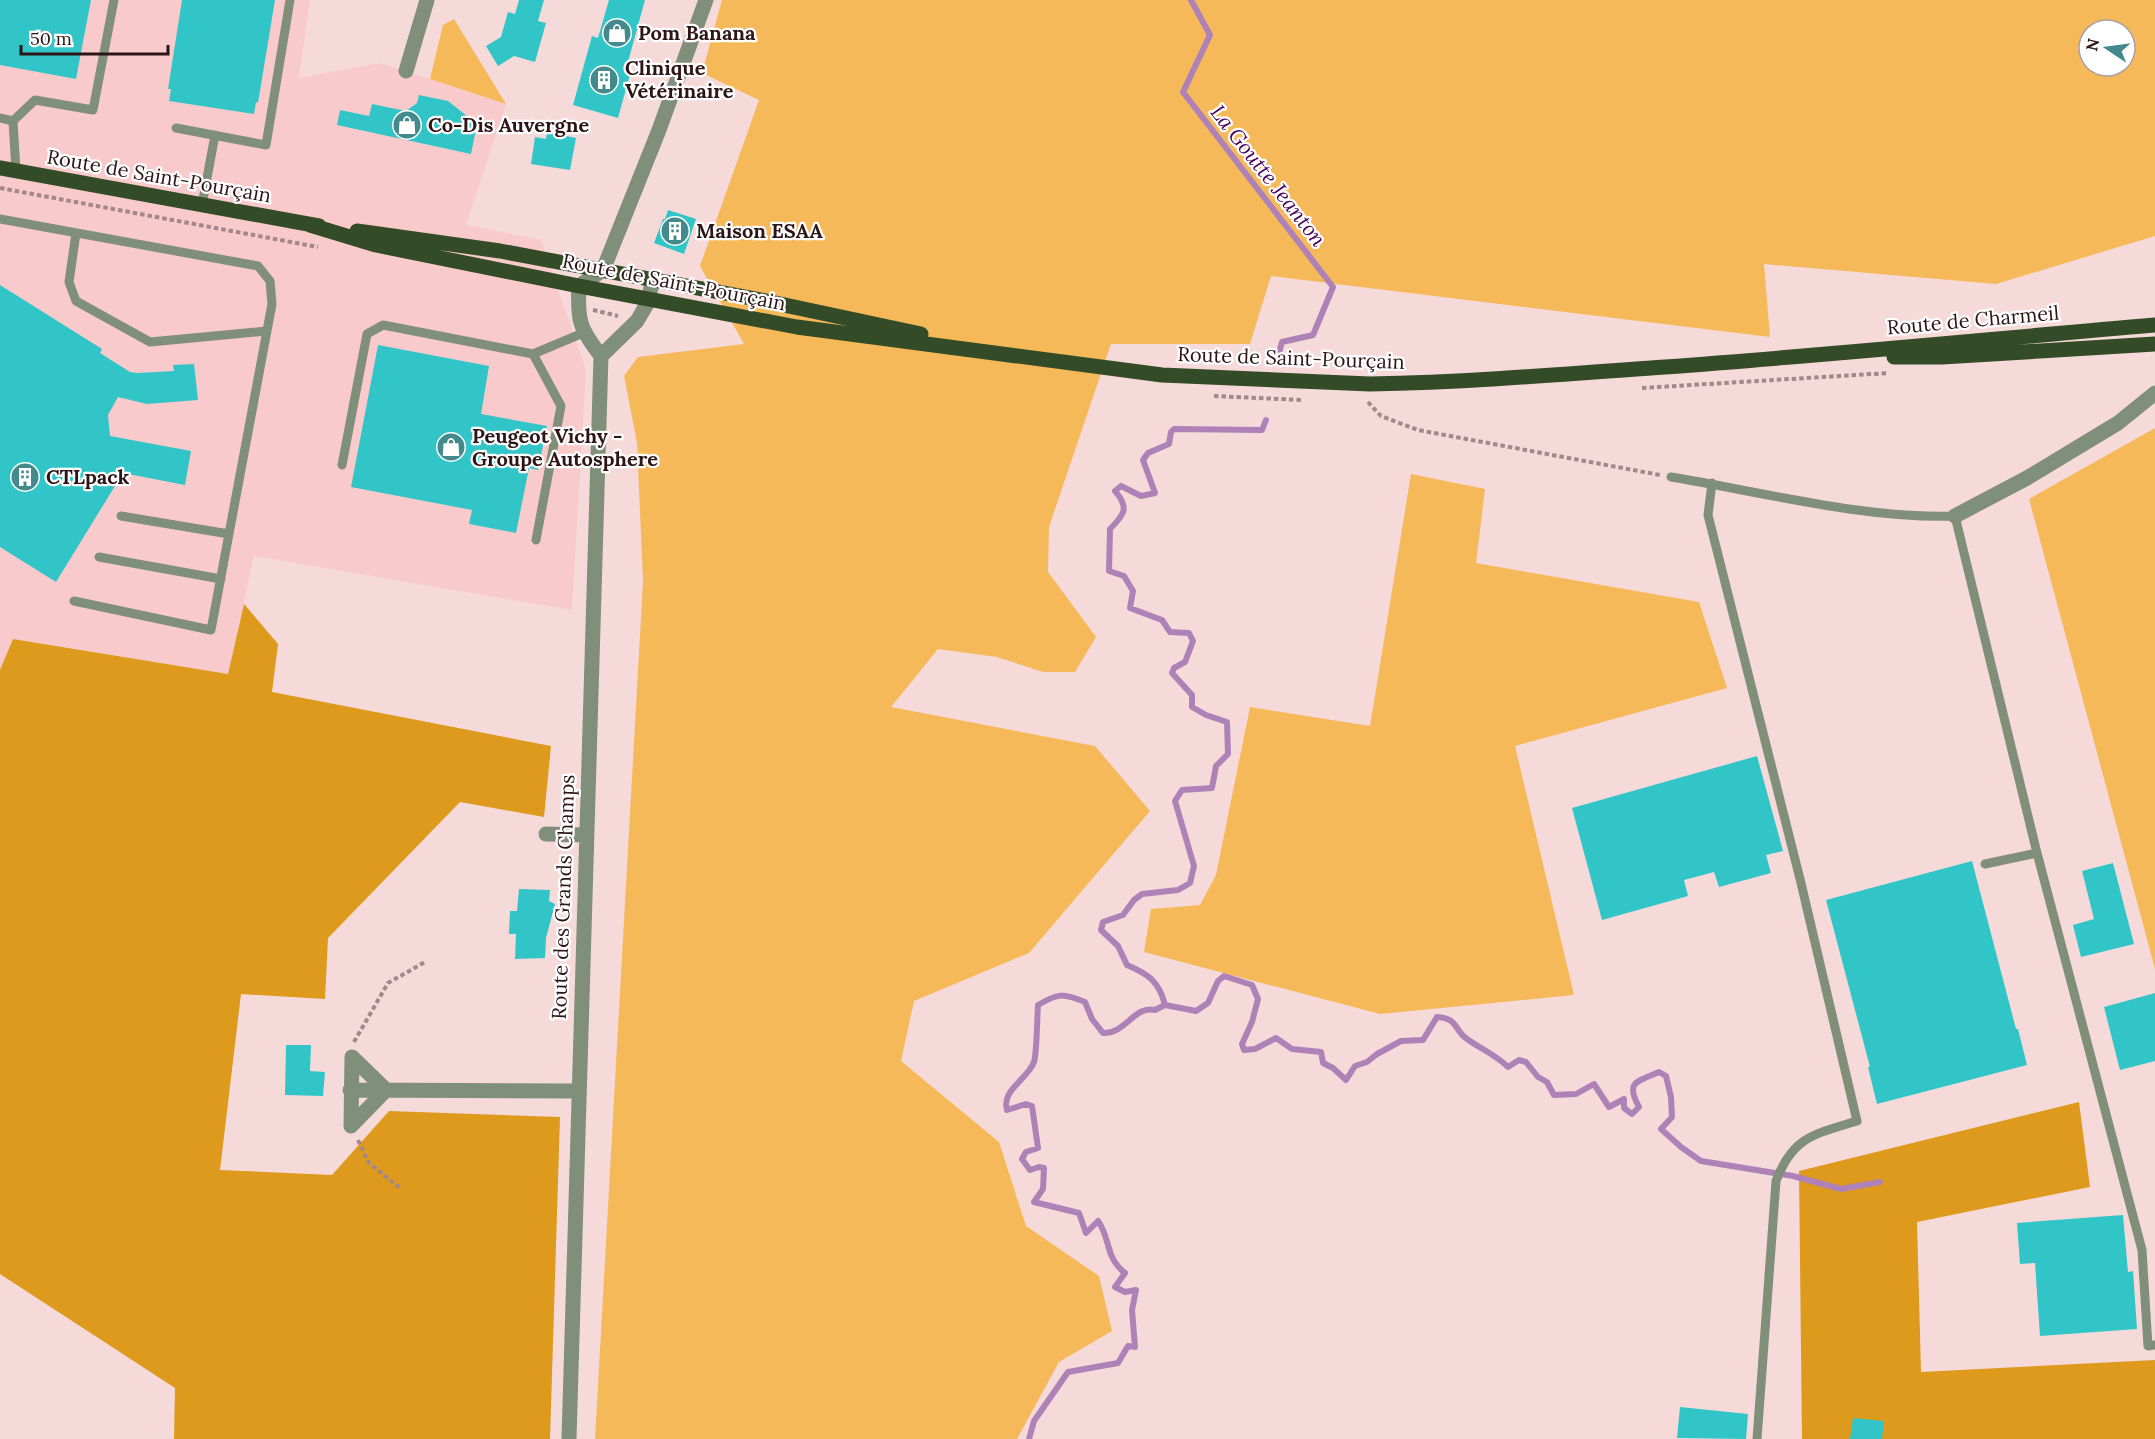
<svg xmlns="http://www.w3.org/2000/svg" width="2155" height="1439" viewBox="0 0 2155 1439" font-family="Lora,serif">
<rect width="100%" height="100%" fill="#f6dada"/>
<path fill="#f9cacc" d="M0,0H310L299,78L380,63L506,104L466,225L541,240L586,370L572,610L254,556L228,674L13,639L0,670Z"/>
<path fill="#f6b95a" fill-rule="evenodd" d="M722,0H2155V236L1996,284L1764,264L1770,337L1271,276L1250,344H1111L1049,527L1048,572L1096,637L1075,672H1043L997,657L938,649L891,707L1095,746L1150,811L1029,953L914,1001L901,1061L999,1142L1026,1226L1099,1276L1112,1331L1059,1362L1017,1439H595L643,581L637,443L624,376L638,357L744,344L700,266L759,100L702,73ZM2089,30H2125V66H2089Z
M454,19L506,104L430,79L443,25Z
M2155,428V969L2029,499Z
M1411,474L1485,489L1476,563L1699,602L1727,688L1515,746L1574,995L1380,1014L1144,952L1151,909L1200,905L1216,875L1250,707L1370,726Z"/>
<path fill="#dd9a1c" d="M244,604L278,644L272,692L551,746L544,817L460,802L328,938L325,999L241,994L220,1170L332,1175L389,1111L560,1117L550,1439H174L175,1388L0,1274V670L13,639L228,674Z
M2079,1102L2090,1187L1917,1222L1921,1372L2155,1360V1439H1802L1799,1171Z"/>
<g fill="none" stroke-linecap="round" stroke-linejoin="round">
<path stroke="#ae82b7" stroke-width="6" d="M1191,0L1210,35L1183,92L1333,287L1313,335L1282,342L1279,353
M1165,1005L1196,1011L1208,1003L1218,981L1224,976L1252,985L1258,999L1252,1022L1242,1044L1244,1050L1255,1049L1276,1038L1292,1049L1321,1052L1323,1063L1333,1068L1346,1080L1355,1066L1367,1062L1377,1054L1401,1041L1423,1040L1437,1017C1458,1018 1454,1030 1467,1039C1481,1049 1496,1055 1508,1067L1519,1060L1526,1062L1538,1077L1547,1082L1554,1095L1576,1094L1594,1084L1609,1107L1624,1099V1108L1632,1114L1639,1107C1625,1081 1637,1082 1659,1072L1666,1076L1671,1097L1672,1117L1661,1129L1681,1147L1701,1161L1793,1176L1841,1189L1880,1182
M1165,1005C1159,981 1148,974 1127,965L1118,946L1101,930L1103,922L1123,915L1134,900L1142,894L1178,890L1190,883L1194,866L1175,801L1182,790L1212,788L1216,766L1228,754L1227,722L1206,715L1192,707V695L1172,673L1174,668L1185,662L1193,641L1189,633L1170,632L1162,620L1130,608L1133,591L1124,576L1109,571L1110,529C1124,515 1130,508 1115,491L1121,486L1141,496L1155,493L1143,460L1148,453L1169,444L1171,432L1174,429L1262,430L1266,420
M1029,1439L1034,1421L1068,1372L1118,1363L1128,1346L1135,1347L1132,1310L1136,1290L1125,1292L1115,1287L1125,1273C1105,1258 1111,1239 1098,1221L1086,1233L1079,1213L1034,1202L1043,1189L1044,1168L1039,1167L1030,1170L1022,1159L1026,1152L1038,1148L1032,1106L1026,1104L1007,1110C1001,1090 1028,1079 1034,1062C1037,1052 1037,1018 1038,1005C1058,993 1063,993 1085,1002L1092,1019L1103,1033C1126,1034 1134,1005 1155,1010L1165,1005"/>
</g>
<path fill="#31c5c7" d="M0,0H91L76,79L0,65Z
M182,0H275L258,103L256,102L254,114L169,101L171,89H168Z
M519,0H544L538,21L546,23L535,62L514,56L498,66L486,46L501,37L508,12L515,14Z
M609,0H645L626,69L631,71L618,118L573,105L592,36L598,38Z
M419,95L448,101L477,124L471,154L337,125L340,110L369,116L372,104L406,111L417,103Z
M547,132L576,138L570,170L531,164L535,137L546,139Z
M668,210L696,219L684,254L654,243L663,219H665Z
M0,285L102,349L100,353L130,372L137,373L174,371L173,365L194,364L198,400L147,404L118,397L108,415L110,436L191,451L185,485L123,473L56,582L0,547Z
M378,345L489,366L481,414L547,426L538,470L529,468L516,533L469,524L472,510L351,487Z
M1757,756L1783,851L1766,855L1771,873L1719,887L1714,872L1684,880L1688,896L1602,920L1572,808Z
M1972,861L2016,1029H2018L2027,1065L1877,1104L1868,1067H1870L1826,900Z
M2113,863L2134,944L2081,957L2073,925L2094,919L2082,871Z
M519,889L550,890L549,901L555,904L546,938L545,958L515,959L516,934H509L510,911H517Z
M2155,993V1061L2120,1070L2104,1007Z
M286,1045H311L310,1071L325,1072L323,1096L285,1095Z
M2123,1215L2128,1272L2133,1271L2137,1329L2040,1336L2035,1263L2020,1264L2017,1223Z
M1680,1407L1748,1414L1746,1439L1677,1438Z
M1853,1418L1884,1421L1882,1439H1850Z"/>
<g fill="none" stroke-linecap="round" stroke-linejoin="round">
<path stroke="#a38889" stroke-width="4" stroke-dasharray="4.5 3" stroke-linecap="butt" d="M0,188L318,247
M593,310L618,316
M1642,388L1889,373
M1214,396L1302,400
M1368,402L1381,416L1418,430L1660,475
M354,1042L388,983L425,962
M358,1140L369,1163L400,1188"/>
<path stroke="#808f7a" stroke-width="9" d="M0,118L13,121L16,171
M13,121L35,100L93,110L114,0
M176,128L266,145L290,0
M202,205L215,135
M0,219L258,266L270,281L272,304L211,630L74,601
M76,233L69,282L76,301L150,342L267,331
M533,354L561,406L536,540
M342,465L367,334L383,325L533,354L583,333
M1671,477C1762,492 1864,519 1955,516L2037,853L2142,1250L2148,1346L2155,1345
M1712,483L1708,515L1801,883L1857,1121C1815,1134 1793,1136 1776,1181L1757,1439
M121,516L229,534
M99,557L221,579
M1985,864L2037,853"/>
<path stroke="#808f7a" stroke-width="15" d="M406,71L427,0
M601,356L637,321L647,304L653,280
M1955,516L2027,478L2118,423L2155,393
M546,834L586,835
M352,1057L386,1090L351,1126Z
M350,1090L578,1091
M569,1439L601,356C580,329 577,321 579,286L603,270L659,130L706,0"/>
<path stroke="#334b26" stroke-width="15" d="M0,168L319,226
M310,225L376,245L579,286L797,327L1162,375L1370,384C1469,382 1567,374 1665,367C1829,355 1992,339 2155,325
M357,231L500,251L756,299L921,334
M1894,357H1942L2155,344"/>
</g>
<defs>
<g id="shop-disc" transform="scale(1.5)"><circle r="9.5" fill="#428a8b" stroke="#fff"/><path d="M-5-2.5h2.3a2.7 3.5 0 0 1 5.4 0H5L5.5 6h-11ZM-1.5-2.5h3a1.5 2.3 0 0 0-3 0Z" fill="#fff"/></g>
<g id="building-disc" transform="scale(1.5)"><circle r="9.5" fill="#428a8b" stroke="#fff"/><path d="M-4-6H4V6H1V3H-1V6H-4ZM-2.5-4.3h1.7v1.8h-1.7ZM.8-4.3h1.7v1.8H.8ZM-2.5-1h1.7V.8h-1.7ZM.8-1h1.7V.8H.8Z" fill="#fff"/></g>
</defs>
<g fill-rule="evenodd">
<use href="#shop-disc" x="617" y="33"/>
<use href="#building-disc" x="604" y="80"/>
<use href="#shop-disc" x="407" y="125"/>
<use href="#building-disc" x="675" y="231"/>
<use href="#shop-disc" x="451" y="447"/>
<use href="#building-disc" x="25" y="477"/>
</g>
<g text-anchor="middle" stroke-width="4.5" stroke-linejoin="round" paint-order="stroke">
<g font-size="20" font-weight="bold" fill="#2d1517" stroke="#fff" text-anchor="start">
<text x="638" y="40">Pom Banana</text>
<text x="625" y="75">Clinique<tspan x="625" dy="23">Vétérinaire</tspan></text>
<text x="428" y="132">Co-Dis Auvergne</text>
<text x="696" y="238">Maison ESAA</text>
<text x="472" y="443">Peugeot Vichy -<tspan x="472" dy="23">Groupe Autosphere</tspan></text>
<text x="46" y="484">CTLpack</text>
</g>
<g font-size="20" fill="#2d1517" stroke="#fff">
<text transform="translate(159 176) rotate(10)" y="7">Route de Saint-Pourçain</text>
<text transform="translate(674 282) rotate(11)" y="7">Route de Saint-Pourçain</text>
<text transform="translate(1973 320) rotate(-5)" y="7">Route de Charmeil</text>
<text transform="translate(1291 358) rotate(2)" y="7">Route de Saint-Pourçain</text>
<text transform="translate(563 897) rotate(-88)" y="7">Route des Grands Champs</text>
</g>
<g font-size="21" font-style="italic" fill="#48045c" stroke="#fff">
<text transform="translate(1268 176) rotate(52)" y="7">La Goutte Jeanton</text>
</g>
</g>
<g transform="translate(2107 48) rotate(283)"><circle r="28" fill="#ffffff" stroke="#aba1a2" stroke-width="1.5"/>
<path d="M0-4.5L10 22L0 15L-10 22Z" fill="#428a8b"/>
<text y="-9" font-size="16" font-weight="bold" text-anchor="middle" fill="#2d1517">N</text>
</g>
<path d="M21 45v9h147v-9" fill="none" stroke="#2d1517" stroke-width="3"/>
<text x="30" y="45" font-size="18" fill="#2d1517" stroke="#ffffff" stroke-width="4.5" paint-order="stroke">50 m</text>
</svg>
